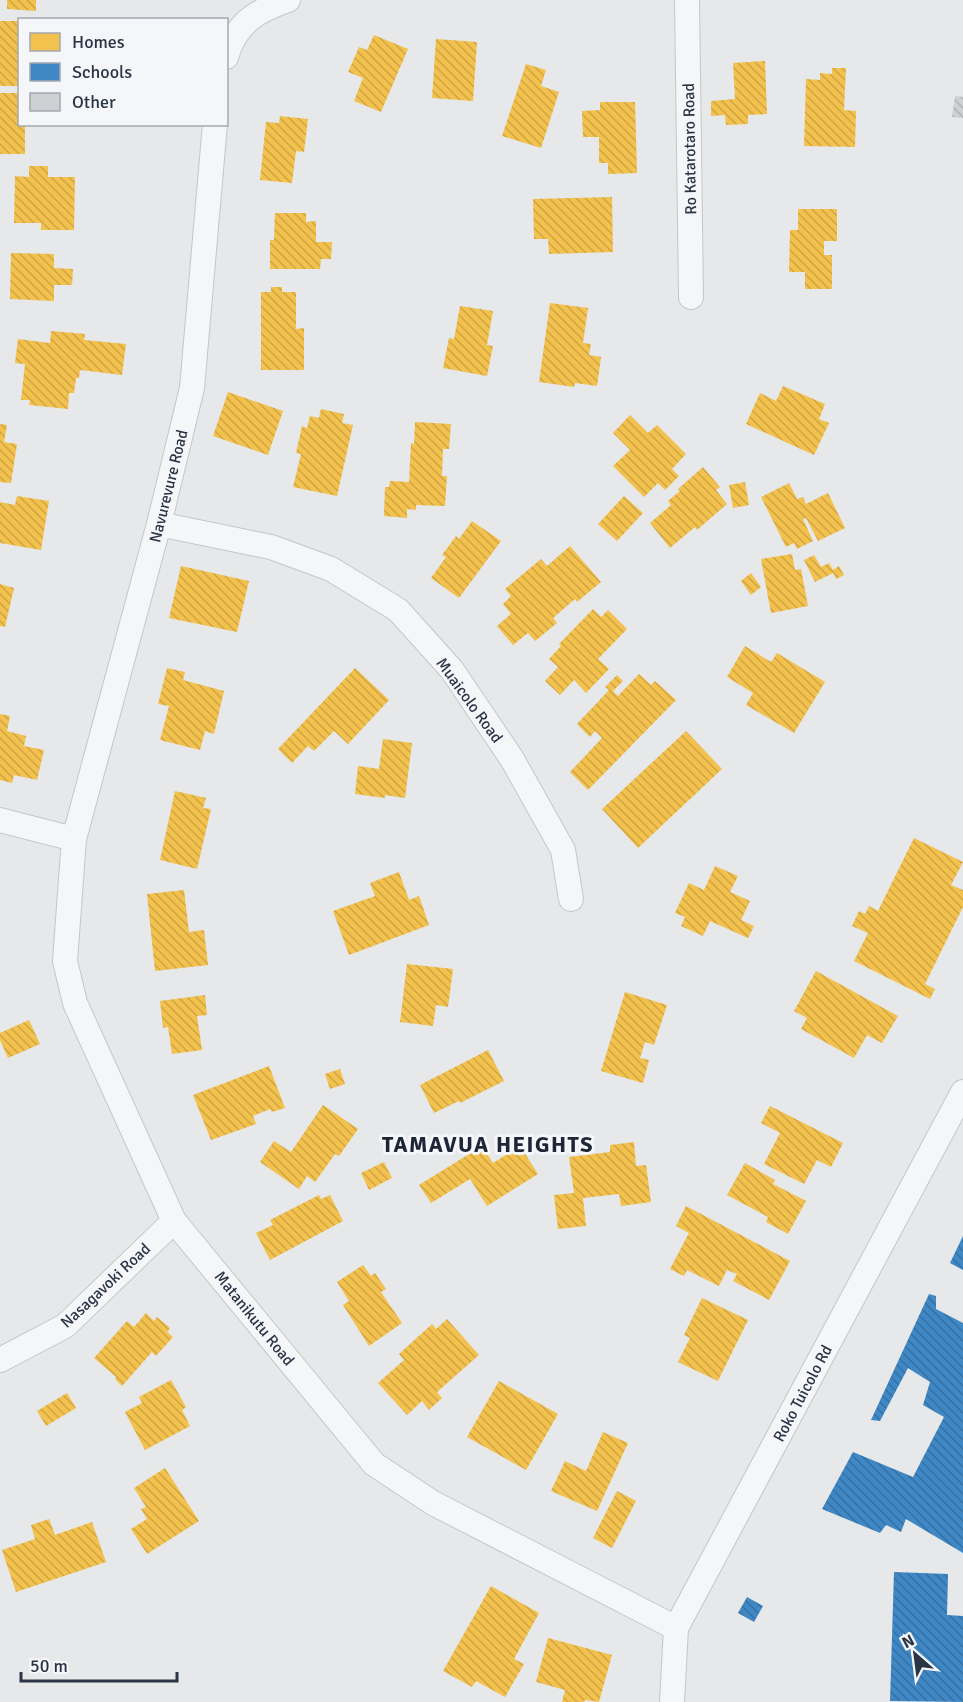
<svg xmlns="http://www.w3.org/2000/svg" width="963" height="1702" viewBox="0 0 963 1702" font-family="Signika,sans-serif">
<defs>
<pattern id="homes-back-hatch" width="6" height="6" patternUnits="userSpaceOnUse" patternTransform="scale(1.5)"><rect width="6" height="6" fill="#f2c14e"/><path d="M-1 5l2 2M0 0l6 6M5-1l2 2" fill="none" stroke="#d0a645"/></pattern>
<pattern id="schools-back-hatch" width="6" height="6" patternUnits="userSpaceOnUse" patternTransform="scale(1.5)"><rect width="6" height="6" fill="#3f88c5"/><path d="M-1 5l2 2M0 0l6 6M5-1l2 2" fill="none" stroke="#3570a2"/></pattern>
<pattern id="building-back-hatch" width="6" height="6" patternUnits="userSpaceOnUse" patternTransform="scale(1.5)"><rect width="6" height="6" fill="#ced0d3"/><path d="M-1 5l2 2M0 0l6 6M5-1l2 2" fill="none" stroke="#b1b3b6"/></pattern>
</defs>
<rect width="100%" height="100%" fill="#e6e8ea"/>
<path fill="url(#homes-back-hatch)" d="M7,0H36V11L7,9Z
M0,21H20V86H0Z
M374,35L408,49L381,112L354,101L363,78L348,72L359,47L367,50Z
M436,39L477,42L473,101L432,98Z
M765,61L767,114L748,115V124L726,125L725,115L711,116V101L735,99L733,63Z
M526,64L546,70L541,86L559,92L541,148L502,136Z
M832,68H846L844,110L856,111L855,147L804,146L806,79L820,80V73L832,74Z
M0,93H20V124H25V154H0Z
M600,102H635L637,173L608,174V163H599V137H583L582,111L600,110Z
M280,116L308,119L304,152L296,151L292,183L260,180L266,122L279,123Z
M29,166H48V177H75L74,230H41V223H14L15,176L29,177Z
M612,197L613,252L549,254L548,239H534L533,199Z
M798,209H837V241H824V255H832V289H805V272H789L790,230H798Z
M275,213H306V222L316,221V242H332L331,259H321L320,269H270V240H274Z
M11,253L54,254V268L73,269L72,285H54V301L10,299Z
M271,287H282V292H296V329L304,328V370H261V292H271Z
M550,303L588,308L583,343L591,344L589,355L601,357L597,386L575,383L574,387L539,382Z
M460,306L493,311L487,345L493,346L487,376L443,368L449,338L454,339Z
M51,331L85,334L84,340L126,344L122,375L80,370L79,378H76L74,393H69L68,409L29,405L30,400H21L25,364L15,363L18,339L50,343Z
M783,386L825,404L819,419L829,423L814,455L746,424L760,393L776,401Z
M228,392L283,411L268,455L213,436Z
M321,409L344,414L342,423L353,425L337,496L293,487L301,454L296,453L302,426L307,428L310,416L319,418Z
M630,415L648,433L657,425L686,454L672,469L679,476L665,490L658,483L644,497L613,466L630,450L613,433Z
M415,422L451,424L449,449H443L442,476H447L445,506L416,505V510L407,509V518L384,516L385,487H389L390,481L409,482L411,443L414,444Z
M0,424L7,425L4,442L17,444L11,483L0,482Z
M703,467L720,487L716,490L727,504L697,530L695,527L670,548L650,523L671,505L668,501L680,491L678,489Z
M745,482L749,505L733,508L729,485Z
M789,483L797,499L803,497L806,504L828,493L845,528L818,541L806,518L803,519L813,541L797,549L794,543L786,547L761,497Z
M17,496L49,501L41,550L0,543V502L15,505Z
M624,496L643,513L617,541L598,524Z
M472,521L501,541L459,598L431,578L446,557L442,555L456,536L459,539Z
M570,546L601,582L577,602L575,599L553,618L557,623L535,641L528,633L513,645L497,626L511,614L503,604L511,596L505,589L541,559L547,566Z
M792,554L795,570L801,569L808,606L771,613L761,559Z
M814,555L821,567L829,563L833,570L839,566L844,575L836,579L833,573L815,582L804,560Z
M181,566L249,581L237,632L169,618Z
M751,573L761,587L751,595L741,581Z
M0,584L14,588L5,627L0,626Z
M593,609L601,617L608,610L627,629L598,659L609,669L586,693L574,680L560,695L545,681L558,667L549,659L561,646L559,644Z
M745,646L771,662L777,653L825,682L794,733L746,705L753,693L727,677Z
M167,668L185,672L183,680L224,691L214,734L205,731L200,750L160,740L169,706L158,704Z
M355,668L389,700L348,744L334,731L314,751L308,746L292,763L278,749Z
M639,674L651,685L655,681L676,700L588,790L570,772L602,738L595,731L590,737L577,724L609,690L605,687L617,675L623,681L613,691L618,696Z
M0,714L10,716L7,731L26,736L24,746L44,750L37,780L14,775L12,783L0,780Z
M686,731L722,769L638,848L602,809Z
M383,739L412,743L405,798L385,795V798L355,794L358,766L379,769Z
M175,791L206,798L203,808L211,809L197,869L160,860Z
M914,838L963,862L951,885L963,890V907L925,984L935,989L930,999L854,961L868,933L852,926L859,911L865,914L869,906L878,911Z
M715,866L738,876L730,892L750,901L741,920L754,926L748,938L710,921L703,936L681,926L685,917L675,913L689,883L704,890Z
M399,872L409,900L419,896L429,925L349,955L333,911L375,896L370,883Z
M184,890L189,932L204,930L208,965L155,971L147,894Z
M407,964L453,969L448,1007L436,1005L433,1026L400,1022Z
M816,971L898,1016L882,1043L867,1035L854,1058L801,1029L807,1018L794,1011Z
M625,992L667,1005L654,1045L645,1042L640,1058L649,1060L643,1083L601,1071Z
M205,995L207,1015L197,1016L202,1050L172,1054L168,1027L163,1028L160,1001Z
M29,1020L40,1044L8,1058L0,1040V1033Z
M488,1050L504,1081L460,1103L459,1101L434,1113L420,1085Z
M269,1066L285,1108L272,1112L270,1109L253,1116L256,1124L211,1140L193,1095Z
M340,1069L345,1084L330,1089L325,1074Z
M323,1105L358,1129L339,1156L335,1154L315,1182L307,1176L299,1189L260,1162L274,1141L291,1152Z
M770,1106L843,1143L831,1167L817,1160L804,1184L764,1164L780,1133L761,1123Z
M634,1142L636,1166L646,1165L651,1202L621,1206L619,1194L583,1198L586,1226L558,1229L554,1195L574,1193L569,1157L610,1152V1145Z
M482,1146L493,1163L520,1146L538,1174L487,1206L470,1179L431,1203L419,1185Z
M384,1162L392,1178L369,1190L361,1173Z
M745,1163L775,1180L773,1184L806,1201L788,1234L766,1222L768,1217L727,1195Z
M319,1195L321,1199L330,1195L343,1221L270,1260L256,1233L273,1225L270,1220Z
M686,1206L790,1261L769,1300L733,1281L737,1274L727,1270L719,1286L687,1270L684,1276L670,1269L689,1233L676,1226Z
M363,1265L371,1276L375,1273L386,1289L381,1292L402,1323L369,1346L343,1305L349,1301L337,1282Z
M702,1298L748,1320L718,1381L678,1362L690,1338L684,1335Z
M146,1313L154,1321L157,1317L170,1328L167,1332L173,1337L156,1356L152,1352L122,1386L115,1379L116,1377L94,1358L127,1321L134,1327Z
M447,1319L479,1355L437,1392L442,1398L429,1410L422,1401L407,1415L378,1383L404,1360L399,1354L432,1324L436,1329Z
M171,1380L186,1407L182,1410L190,1426L145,1450L125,1412L142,1403L139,1397Z
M499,1381L558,1414L526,1470L467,1437Z
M67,1393L76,1408L46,1426L37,1411Z
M603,1432L628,1443L597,1511L551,1491L565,1461L586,1471Z
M165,1468L199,1521L147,1554L131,1529L147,1519L141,1509L146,1507L134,1488Z
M617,1491L636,1501L612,1548L593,1538Z
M49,1519L55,1535L92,1522L106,1562L16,1592L2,1550L35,1539L31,1525Z
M491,1586L539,1613L514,1659L524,1664L505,1697L476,1681L472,1687L443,1671Z
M548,1638L612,1655L599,1702L585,1700L584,1702H562L565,1690L536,1682Z"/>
<path fill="url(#schools-back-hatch)" d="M963,1236V1270L950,1263Z
M929,1294L936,1296V1309L963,1323V1553L906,1519L901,1532L886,1525L880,1533L822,1509L853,1452L913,1477L944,1417L923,1405L930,1382L908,1368L880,1421L871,1420Z
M894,1572L948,1574L947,1615L963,1616V1702L890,1701Z
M747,1597L763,1606L754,1622L738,1613Z"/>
<path fill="url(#building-back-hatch)" d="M955,96L963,97V118L952,117Z"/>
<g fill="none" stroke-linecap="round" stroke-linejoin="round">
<g stroke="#c4c6c8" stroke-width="26">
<path id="street" d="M687,0L691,297
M226,57C236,23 256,11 288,0
M215,124L192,388L159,524L74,839L65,961L75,1003L174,1221L374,1464L433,1503L676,1628
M159,524L271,547L331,569L398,610L452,670L512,759L563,850L571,899
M0,820L74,839
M0,1360L65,1326L174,1221
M672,1702L676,1628L963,1092"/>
</g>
<use href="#street" stroke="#f5f6f7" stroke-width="24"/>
</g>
<g text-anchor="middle" stroke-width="6" stroke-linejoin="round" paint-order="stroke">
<g font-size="16" fill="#2b3445" stroke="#f4f6f9">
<text transform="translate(689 149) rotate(-91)" y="6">Ro Katarotaro Road</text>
<text transform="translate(168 486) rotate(-76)" y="6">Navurevure Road</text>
<text transform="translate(470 700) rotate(54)" y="6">Muaicolo Road</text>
<text transform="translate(105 1285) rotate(-43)" y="6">Nasagavoki Road</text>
<text transform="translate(255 1318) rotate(51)" y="6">Matanikutu Road</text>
<text transform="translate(802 1393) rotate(-62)" y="6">Roko Tuicolo Rd</text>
</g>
<g font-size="22" font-weight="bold" letter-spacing="1.5" fill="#1d2536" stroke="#f4f6f9">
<text x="488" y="1152">TAMAVUA HEIGHTS</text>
</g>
</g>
<rect x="18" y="18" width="210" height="108" fill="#f4f6f9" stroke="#a4a8b1" stroke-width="1.5"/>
<rect x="30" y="33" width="30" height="18" fill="#f2c14e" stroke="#a4a8b1" stroke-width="1.5"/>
<text x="72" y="48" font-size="18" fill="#2b3445">Homes</text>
<rect x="30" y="63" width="30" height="18" fill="#3f88c5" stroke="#a4a8b1" stroke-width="1.5"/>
<text x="72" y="78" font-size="18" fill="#2b3445">Schools</text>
<rect x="30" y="93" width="30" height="18" fill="#ced0d3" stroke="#a4a8b1" stroke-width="1.5"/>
<text x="72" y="108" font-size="18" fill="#2b3445">Other</text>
<g transform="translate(915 1654) rotate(332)" stroke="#f4f6f9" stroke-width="4.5" paint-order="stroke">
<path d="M0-4.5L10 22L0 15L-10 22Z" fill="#2b3445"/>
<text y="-9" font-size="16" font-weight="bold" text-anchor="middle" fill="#2b3445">N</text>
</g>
<path d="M21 1672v9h156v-9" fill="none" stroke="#2b3445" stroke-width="3"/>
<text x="30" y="1672" font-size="18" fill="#2b3445" stroke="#f4f6f9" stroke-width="4.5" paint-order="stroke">50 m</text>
</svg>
